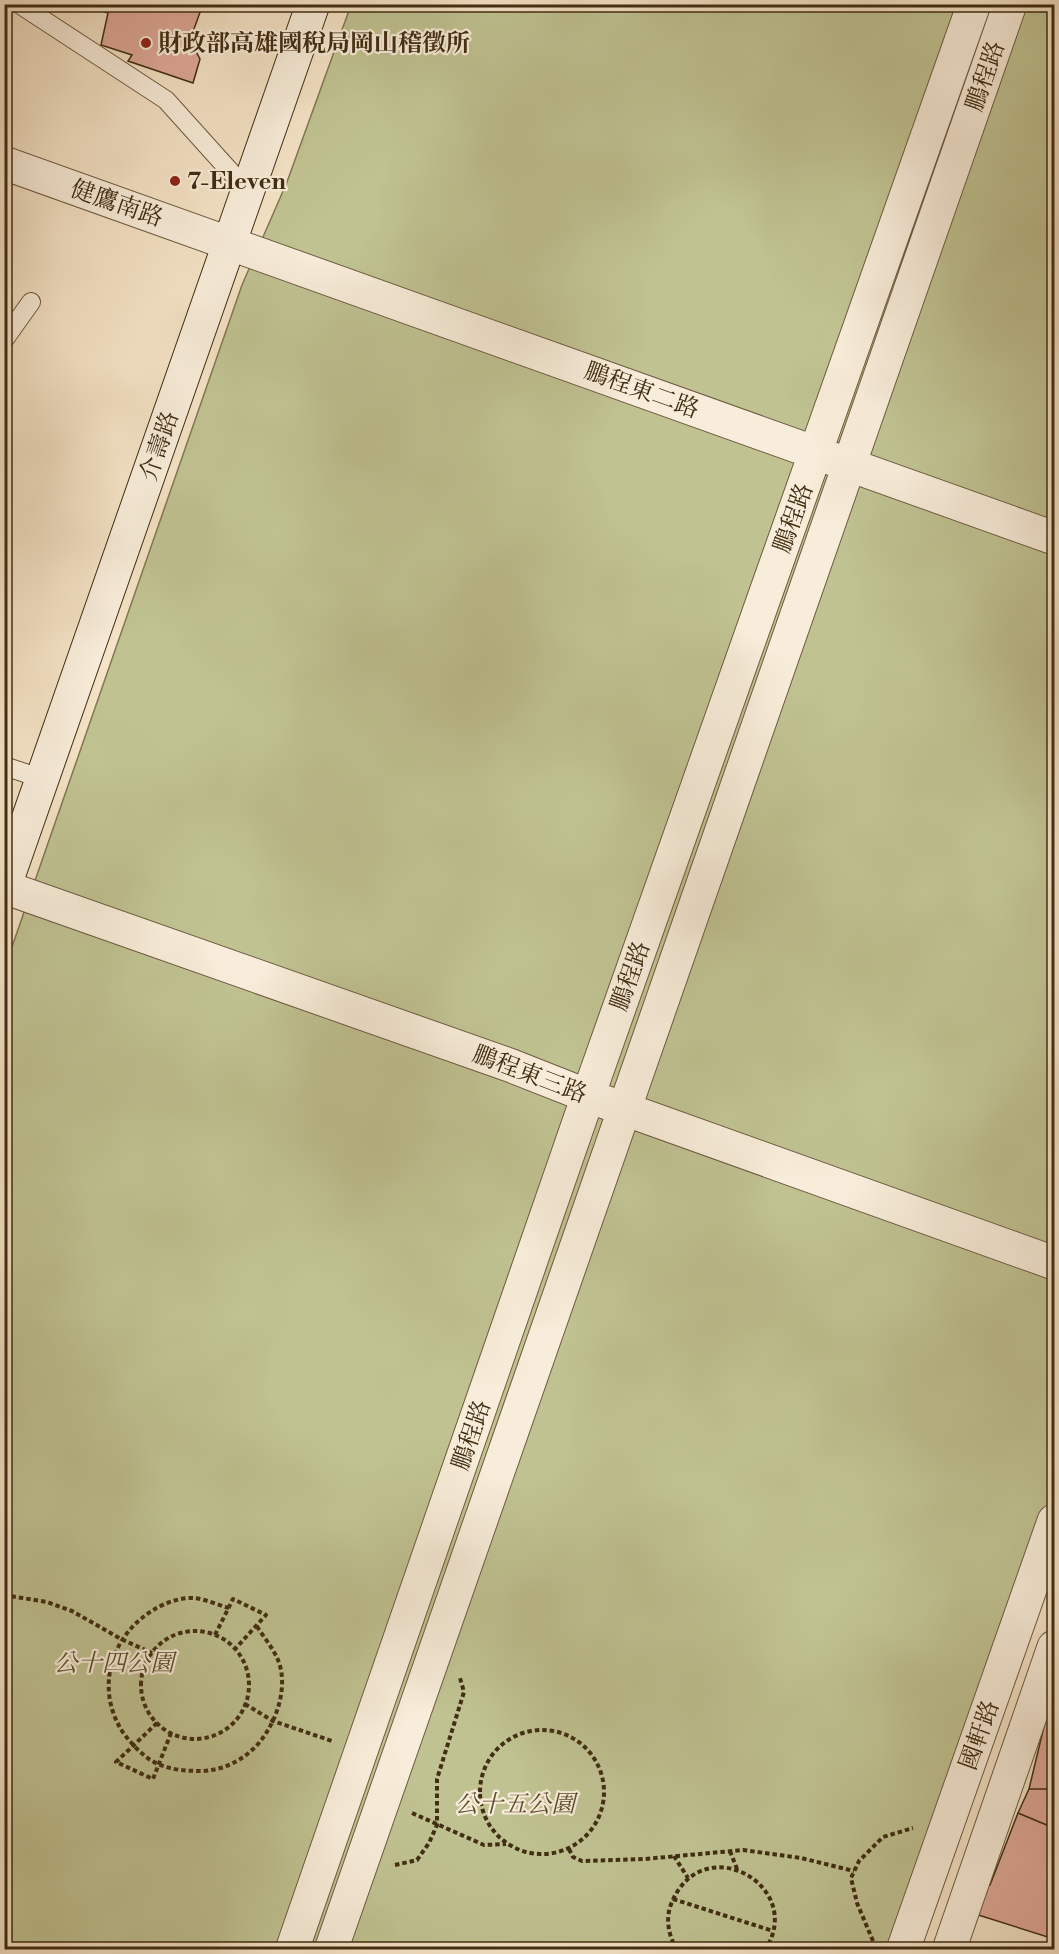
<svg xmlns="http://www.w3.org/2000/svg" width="1059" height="1954" viewBox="0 0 1059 1954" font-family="'Libre Bodoni','Noto Serif TC',serif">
<rect width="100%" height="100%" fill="#f4e3c6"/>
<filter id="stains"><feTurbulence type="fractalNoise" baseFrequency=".00333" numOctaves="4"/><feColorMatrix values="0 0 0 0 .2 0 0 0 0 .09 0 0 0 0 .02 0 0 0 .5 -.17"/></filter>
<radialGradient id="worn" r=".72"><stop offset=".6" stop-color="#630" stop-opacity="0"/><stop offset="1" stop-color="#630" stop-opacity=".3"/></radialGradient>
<path fill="#c0c292" stroke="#807852" stroke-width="1.5" d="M351,5H1054V1519L906,1949L5,1950V967L242,285L287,182Z"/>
<path fill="#dfa999" stroke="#412e13" stroke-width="1.5" d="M80,4H203L190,40L200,59L193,83L128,61L132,55L101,45L108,13Z
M1054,1715V1789H1029L1046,1718Z
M1029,1789H1054V1828L1018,1813Z
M1018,1813L1054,1828V1939L972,1913L983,1881L990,1885Z"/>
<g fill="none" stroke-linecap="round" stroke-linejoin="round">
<g stroke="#6e5b40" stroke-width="20">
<path id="lane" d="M19,4L166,100L247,190
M4,340L31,302
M4,766L43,779"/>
</g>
<g stroke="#6e5b40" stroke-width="35">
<path id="street" d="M4,163L1054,538
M4,887L512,1066L588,1096L1054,1263
M292,1950L588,1096L974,4
M331,1950L1010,4
M903,1950L1054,1521
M949,1950L1054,1647"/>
</g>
<g stroke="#412e13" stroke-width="35">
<path id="secondary" d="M4,888L313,4"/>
</g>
<path stroke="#412e13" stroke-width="4" stroke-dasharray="4.5 3" stroke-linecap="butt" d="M4,1595L47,1602L72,1611L121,1639L152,1653
M229,1608C218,1605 205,1599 194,1598C181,1597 165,1603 155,1609C110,1635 94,1690 124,1734C133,1745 144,1758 158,1764C172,1770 186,1771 202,1771C230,1770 255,1753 268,1730C280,1710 287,1682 278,1660C273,1648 263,1636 256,1625
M141 1685a54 54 0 1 1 108 0a54 54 0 1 1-108 0Z
M215,1635L233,1599L266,1615L235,1649
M245,1704L273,1721L332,1741
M157,1723L116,1762L153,1779L171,1733
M480 1792a62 62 0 1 1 124 0a62 62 0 1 1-124 0Z
M412,1813L484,1845L506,1844
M569,1849L573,1857L582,1861L645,1859L743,1850L801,1858L854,1871
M730,1851L737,1869
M674,1856L688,1878
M395,1865L417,1860L429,1843L437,1825V1779L464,1692L460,1678
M673,1899L773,1931
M873,1941L857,1903L851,1878L859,1861L883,1837L913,1828
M677,1950C668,1935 665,1917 672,1902C703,1828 807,1886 765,1950"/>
<use href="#lane" stroke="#f8edda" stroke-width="18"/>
<use href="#street" stroke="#f8edda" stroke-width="33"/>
<use href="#secondary" stroke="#f8edda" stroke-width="33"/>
</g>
<g fill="#8f2418" stroke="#f8edda" stroke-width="2">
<circle cx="146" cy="43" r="6"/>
<circle cx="175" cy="181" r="6"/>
</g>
<g text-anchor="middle" stroke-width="4.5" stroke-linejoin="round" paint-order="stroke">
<g font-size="24" font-weight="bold" fill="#412e13" stroke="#f8edda" text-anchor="start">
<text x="158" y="51">財政部高雄國稅局岡山稽徵所</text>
<text x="187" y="189">7-Eleven</text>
</g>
<g font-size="24" fill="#412e13" stroke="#f8edda">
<text transform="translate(985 76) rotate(-71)" y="8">鵬程路</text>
<text transform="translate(117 203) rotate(19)" y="8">健鷹南路</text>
<text transform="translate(642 390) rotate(20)" y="8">鵬程東二路</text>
<text transform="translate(159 446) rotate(-71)" y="8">介壽路</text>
<text transform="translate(793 518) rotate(-70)" y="8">鵬程路</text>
<text transform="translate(630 976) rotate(-70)" y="8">鵬程路</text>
<text transform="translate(530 1074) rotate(21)" y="8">鵬程東三路</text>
<text transform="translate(471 1435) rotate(-71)" y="8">鵬程路</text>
<text transform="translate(979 1735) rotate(-70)" y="8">國軒路</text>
</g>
<g font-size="24" font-style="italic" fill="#5a4c2c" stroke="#f8edda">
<text x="114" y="1671">公十四公園</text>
<text x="515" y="1812">公十五公園</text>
</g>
</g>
<rect width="1059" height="1954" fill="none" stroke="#f4e3c6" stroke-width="24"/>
<rect x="6" y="6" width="1047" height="1942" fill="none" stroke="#412e13" stroke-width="3"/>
<rect x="12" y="12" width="1035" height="1930" fill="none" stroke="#412e13" stroke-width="1.5"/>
<rect width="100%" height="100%" filter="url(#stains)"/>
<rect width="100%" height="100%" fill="url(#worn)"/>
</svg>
